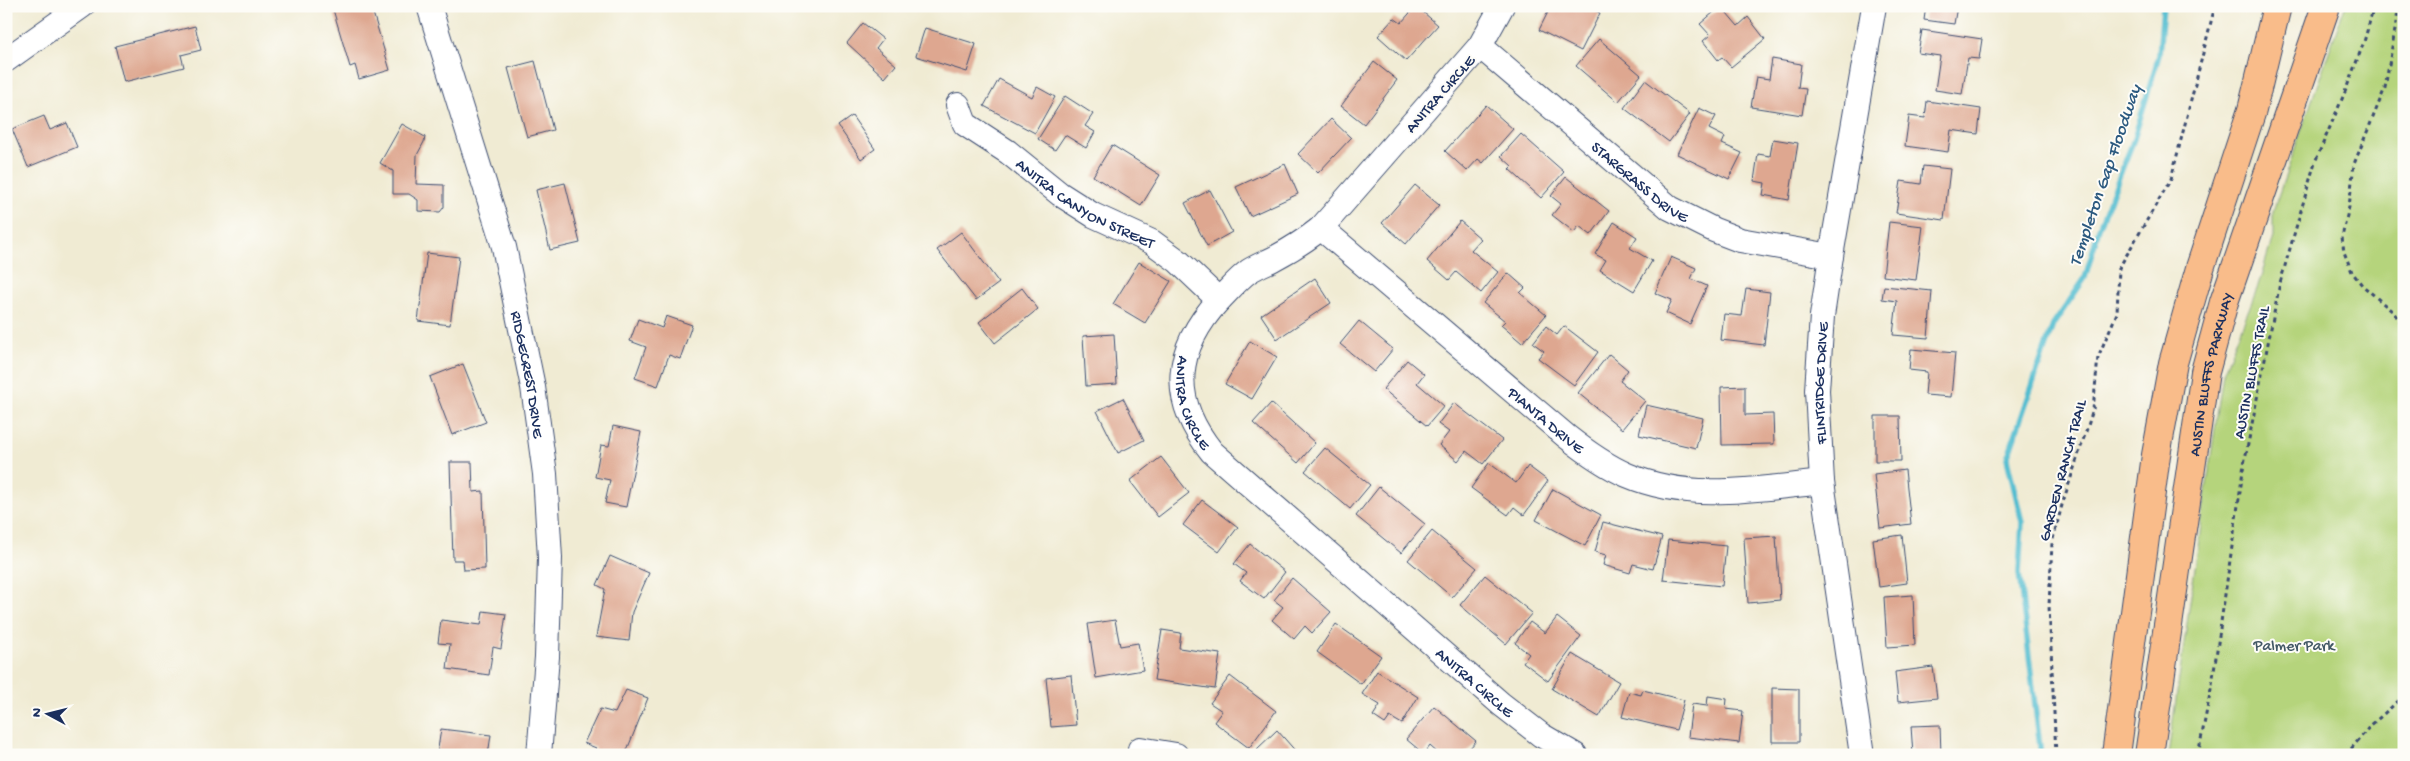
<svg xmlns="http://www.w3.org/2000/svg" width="2410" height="761" viewBox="0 0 2410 761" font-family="'Gochi Hand',sans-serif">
<rect width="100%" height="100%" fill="#fdfcf7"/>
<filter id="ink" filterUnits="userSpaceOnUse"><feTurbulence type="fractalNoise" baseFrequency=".02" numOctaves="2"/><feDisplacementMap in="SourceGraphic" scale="10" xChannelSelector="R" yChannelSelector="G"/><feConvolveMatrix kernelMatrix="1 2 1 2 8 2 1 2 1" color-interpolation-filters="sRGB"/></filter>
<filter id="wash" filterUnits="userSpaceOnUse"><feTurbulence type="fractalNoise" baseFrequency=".0096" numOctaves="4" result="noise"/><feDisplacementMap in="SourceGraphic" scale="20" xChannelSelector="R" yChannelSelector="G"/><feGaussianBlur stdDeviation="1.12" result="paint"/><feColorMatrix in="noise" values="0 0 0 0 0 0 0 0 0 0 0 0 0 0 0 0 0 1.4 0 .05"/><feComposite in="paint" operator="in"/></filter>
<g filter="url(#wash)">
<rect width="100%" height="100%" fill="#f0ebd3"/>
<path fill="#b5d47b" stroke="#68826c" d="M2345,6H2404V755H2168L2223,373L2257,289L2273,237V211Z"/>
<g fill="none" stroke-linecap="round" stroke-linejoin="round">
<path stroke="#53bdd0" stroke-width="5.5" d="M2041,755L2019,573L2022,522L2007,459L2053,325L2085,278L2099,228L2134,139L2159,55L2163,6"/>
</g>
<g id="blocks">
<path fill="#dea790" d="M332,6H371L390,70L359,79L355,65L350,67Z
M1416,6L1438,25L1406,61L1378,36L1394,18L1401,23Z
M1551,6H1587L1600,13L1581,51L1539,30Z
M1721,6L1738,26L1748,17L1765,39L1731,67L1722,57L1718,60L1703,41L1710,35L1700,24Z
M1926,6H1957L1954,24L1924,20Z
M863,23L883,39L876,48L896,65L885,78L847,43Z
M195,26L201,50L181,55L184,67L124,82L115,46Z
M925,28L976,44L967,72L916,56Z
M1922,30L1982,39L1979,59L1968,58L1962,94L1935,90L1940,56L1918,53Z
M1599,39L1641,75L1618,102L1576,66Z
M1772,59L1801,64L1798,88L1806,89L1802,115L1751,107L1756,77L1769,79Z
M535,61L553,130L527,137L508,68Z
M1374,62L1397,80L1364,124L1341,106Z
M999,79L1032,97L1037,87L1055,97L1035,133L984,106Z
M1645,80L1690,114L1669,142L1624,108Z
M1065,96L1093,114L1085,126L1095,132L1086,148L1065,135L1055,150L1038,139Z
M1927,101L1981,109L1978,134L1951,130L1948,152L1905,146L1909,116L1925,118Z
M1486,105L1513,129L1483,163L1478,159L1467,171L1445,151Z
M1699,108L1716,116L1709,129L1725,137L1722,144L1742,153L1729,179L1677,154Z
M44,116L50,130L67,123L77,147L28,167L12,129Z
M852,116L875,149L861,159L838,126Z
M1331,119L1351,138L1318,173L1298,154Z
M402,124L425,137L424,142L417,155L416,184L444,185V207L440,212L418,211V200L409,194H393V171L380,163Z
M1521,134L1564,172L1541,198L1509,169L1512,166L1501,156Z
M1773,139L1798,143L1789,200L1763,195L1765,183L1754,181L1758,154L1770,156Z
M1112,145L1160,175L1141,206L1093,176Z
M1285,164L1298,194L1250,216L1236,187Z
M1923,166L1950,169L1944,220L1896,213L1901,181L1921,184Z
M1566,177L1609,211L1591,235L1579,226L1574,232L1552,215L1561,204L1551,196Z
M565,183L580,243L550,250L536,190Z
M1415,185L1439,205L1406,244L1382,223Z
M1210,190L1232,232L1207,246L1185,203Z
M1460,221L1481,239L1471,250L1498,272L1481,293L1456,272L1449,280L1427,261Z
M1614,222L1637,237L1630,248L1652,261L1634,291L1600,270L1606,260L1595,254Z
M1889,222L1923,226L1916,280L1883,276Z
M961,232L999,283L976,300L937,250Z
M427,253L459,257L450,325L418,321Z
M1671,257L1696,268L1691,279L1707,286L1690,324L1666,313L1672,300L1655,293Z
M1139,262L1171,281L1145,323L1113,304Z
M1508,273L1525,288L1520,293L1546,315L1522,343L1501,325L1505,321L1483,303Z
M1315,278L1331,303L1277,339L1261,315Z
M1884,286L1932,291L1928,338L1893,335L1897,301L1882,299Z
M1022,288L1038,309L995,343L979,322Z
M1746,289L1770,292L1764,345L1721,340L1724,314L1742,316Z
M666,316L692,325L680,359L669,355L658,386L635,378L646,347L630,341L638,319L662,328Z
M1359,321L1393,349L1374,372L1340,344Z
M1546,326L1557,335L1564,326L1598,352L1574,385L1538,358L1544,351L1533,343Z
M1114,334L1117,384L1086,386L1083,336Z
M1250,341L1277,357L1252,399L1225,384Z
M1911,349L1955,353L1951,397L1925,395L1927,372L1909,370Z
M1609,354L1628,370L1620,381L1645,401L1622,429L1578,393Z
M1407,360L1424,374L1417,383L1444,406L1427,426L1383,389Z
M463,364L486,422L452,435L430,377Z
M1745,386V415L1773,414L1774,444L1722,445L1721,387Z
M1123,398L1144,440L1118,453L1097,411Z
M1271,403L1315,443L1298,463L1253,423Z
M1454,403L1502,440L1483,464L1466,451L1458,461L1439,445L1449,432L1438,424Z
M1646,405L1703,418L1696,448L1639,435Z
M1875,416H1900L1901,461H1875Z
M613,426L641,432L626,507L605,503L610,480L595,477L601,445L609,446Z
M1325,448L1370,485L1350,509L1305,471Z
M1161,457L1189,493L1158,517L1130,481Z
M450,462H472L473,492L483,491L485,569L464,570L463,560H453Z
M1489,463L1516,483L1528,466L1548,481L1524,515L1514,507L1508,515L1471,488Z
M1905,470L1911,524L1880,528L1874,474Z
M1379,487L1425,524L1401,553L1356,516Z
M1553,489L1601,515L1585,546L1536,520Z
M1202,500L1238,527L1219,552L1183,525Z
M1603,522L1662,537L1653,569L1633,564L1630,573L1603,565L1606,555L1595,552Z
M1432,531L1477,568L1452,597L1408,560Z
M1902,535L1907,583L1879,587L1873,539Z
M1776,536L1780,600L1748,603L1744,538Z
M1668,540L1726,546L1722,586L1663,580Z
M1250,544L1285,572L1264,599L1240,581L1246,573L1234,564Z
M610,556L649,573L632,612L629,641L596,637L605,589L597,585Z
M1485,575L1532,613L1506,644L1460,605Z
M1292,578L1331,612L1312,633L1305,626L1294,639L1272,620L1283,607L1274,600Z
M1913,595L1915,645L1887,647L1884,597Z
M483,611L506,614L501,649L493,647L489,675L447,669L450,644L438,643L441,620L481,625Z
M1557,617L1581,636L1548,681L1523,662L1529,654L1515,643L1530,622L1545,633Z
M1115,620L1120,646L1138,643L1143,670L1096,678L1088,624Z
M1336,624L1381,656L1361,684L1317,652Z
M1162,630L1181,633L1179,648L1220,654L1215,689L1154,680Z
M1572,654L1619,682L1599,717L1552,689Z
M1933,667L1937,698L1898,702L1895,672Z
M1377,671L1418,697L1402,724L1390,717L1385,724L1373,716L1380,705L1362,694Z
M1071,675L1076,725L1051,727L1046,678Z
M1230,676L1276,711L1249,748L1214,722L1222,711L1210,703Z
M1772,688L1799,689V742H1772Z
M626,690L648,698L625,755H593L596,748L584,743L600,709L615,713Z
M1643,690L1684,700L1676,730L1622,717L1629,692L1641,695Z
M1708,696L1727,699L1726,709L1743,711L1739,743L1688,737L1692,704L1707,706Z
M1434,706L1476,741L1464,755H1440L1430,746L1424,754L1406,739Z
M1940,725L1941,755H1913L1911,726Z
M441,729L491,735L488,755H437Z
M1277,730L1299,755H1263L1257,749Z"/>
</g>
</g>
<g filter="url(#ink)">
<use href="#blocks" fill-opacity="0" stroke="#3b4b70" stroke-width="1"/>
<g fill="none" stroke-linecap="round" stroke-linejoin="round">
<g stroke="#3b4b70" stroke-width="26">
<g id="minor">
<path id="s1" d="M429,6L504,247L533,387L545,474L550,558L547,657L539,755"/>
<path id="s2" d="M1502,6L1480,46L1321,228C1306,240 1290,250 1273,259C1265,263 1257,266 1249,271C1238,279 1229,290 1219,300C1174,349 1169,399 1212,452L1501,704L1541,735L1575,755"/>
<path id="s3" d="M1480,46L1670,208L1714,230L1740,240L1831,256"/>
<path d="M6,60L82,6"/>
<path id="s4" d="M958,105L965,124L1008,152L1060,194L1093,215L1152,242L1178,261L1219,300"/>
<path id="s5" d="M1321,228L1566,436C1585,451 1604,465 1627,475C1690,502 1757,489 1822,482"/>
<path d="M1140,749L1176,755"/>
<path id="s6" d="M1862,755L1822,482L1817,390L1822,316L1831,256L1874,6"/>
</g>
</g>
<g stroke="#3b4b70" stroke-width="30">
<g id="major">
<path d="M2116,755L2156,455L2173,363L2200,268L2252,110L2277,6"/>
<path id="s7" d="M2149,755L2205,372L2224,302L2326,6"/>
</g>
</g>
<path stroke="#3b4b70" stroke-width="3" stroke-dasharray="4 4" stroke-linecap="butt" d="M2399,6L2385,88L2354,164L2349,207L2342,237L2344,252L2352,272L2362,285L2393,312L2404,326
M2056,755L2049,606L2052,543L2062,505L2093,410L2098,357L2117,313L2119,268L2171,179L2215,6
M2198,755L2212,684L2244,464L2280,283L2315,162L2345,92L2364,42L2374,6
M2346,755L2370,726L2404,696"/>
<use href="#minor" stroke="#fff" stroke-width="24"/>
<use href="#major" stroke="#f9bc8a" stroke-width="28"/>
</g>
</g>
<g text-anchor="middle" stroke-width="4" stroke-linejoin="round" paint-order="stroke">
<g font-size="16" fill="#1b2f5e" stroke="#fdfcf7">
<text transform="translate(1439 93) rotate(-49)" y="6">ANITRA CIRCLE</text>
<text dy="6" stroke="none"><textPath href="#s3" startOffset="210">STARGRASS DRIVE</textPath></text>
<text dy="6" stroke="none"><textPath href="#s4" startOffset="165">ANITRA CANYON STREET</textPath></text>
<text transform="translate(2250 372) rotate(-79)" y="6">AUSTIN BLUFFS TRAIL</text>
<text dy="6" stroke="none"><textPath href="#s7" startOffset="386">AUSTIN BLUFFS PARKWAY</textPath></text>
<text dy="6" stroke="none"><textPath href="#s1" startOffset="382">RIDGECREST DRIVE</textPath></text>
<text dy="6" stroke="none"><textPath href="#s6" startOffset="375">FLINTRIDGE DRIVE</textPath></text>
<text dy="6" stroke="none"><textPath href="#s2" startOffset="528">ANITRA CIRCLE</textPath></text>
<text dy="6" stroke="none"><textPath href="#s5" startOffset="296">PIANTA DRIVE</textPath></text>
<text transform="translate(2061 470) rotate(-75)" y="6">GARDEN RANCH TRAIL</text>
<text dy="6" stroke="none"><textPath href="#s2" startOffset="932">ANITRA CIRCLE</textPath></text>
</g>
<g font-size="16" fill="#425865" stroke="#fdfcf7">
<text x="2294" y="650">Palmer Park</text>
</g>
<g font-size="18" font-style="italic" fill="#2c5a80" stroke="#fdfcf7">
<text transform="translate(2104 175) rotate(-71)" y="6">Templeton Gap Floodway</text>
</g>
</g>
<rect width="2410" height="761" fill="none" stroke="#fdfcf7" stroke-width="25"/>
<g transform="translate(48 714) rotate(277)" stroke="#fdfcf7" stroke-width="4" paint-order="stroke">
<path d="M0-4L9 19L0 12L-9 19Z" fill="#1b2f5e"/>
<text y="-8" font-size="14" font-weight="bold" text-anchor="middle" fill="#1b2f5e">N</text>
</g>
</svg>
